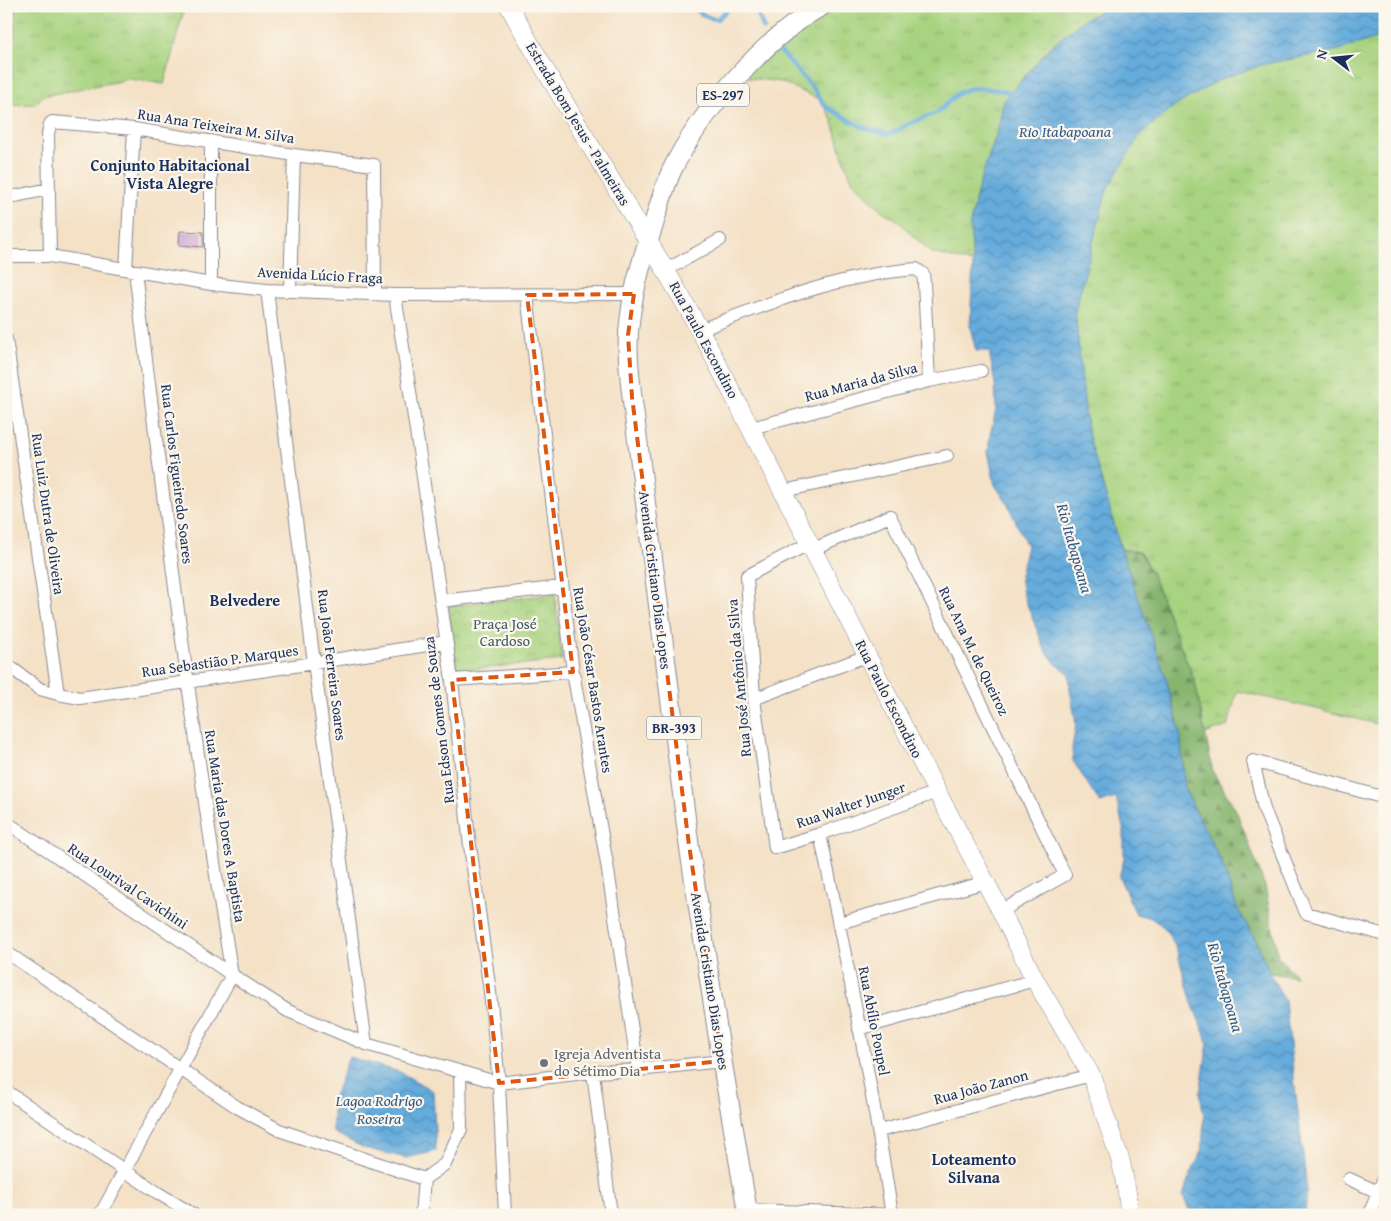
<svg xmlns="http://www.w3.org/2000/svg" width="1391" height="1221" viewBox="0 0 1391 1221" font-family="'Gentium Book Plus',serif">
<defs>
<pattern id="grass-tufts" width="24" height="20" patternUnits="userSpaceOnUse" patternTransform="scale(1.25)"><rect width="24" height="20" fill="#a8d380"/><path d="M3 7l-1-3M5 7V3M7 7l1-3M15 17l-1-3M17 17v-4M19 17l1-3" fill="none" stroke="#90b571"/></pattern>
<pattern id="forest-firs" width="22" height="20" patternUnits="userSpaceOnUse" patternTransform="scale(1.25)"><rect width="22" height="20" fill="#86b56e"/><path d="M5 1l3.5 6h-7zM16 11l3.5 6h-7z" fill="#6d945e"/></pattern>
<pattern id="park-crowns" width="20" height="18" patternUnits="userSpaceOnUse" patternTransform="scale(1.25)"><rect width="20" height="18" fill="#a8d380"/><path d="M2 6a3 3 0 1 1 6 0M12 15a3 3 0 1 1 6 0" fill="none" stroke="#90b571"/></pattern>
<pattern id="water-waves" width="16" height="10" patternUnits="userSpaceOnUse" patternTransform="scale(1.25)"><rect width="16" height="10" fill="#65abdb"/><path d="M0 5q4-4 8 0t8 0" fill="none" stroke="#528cb5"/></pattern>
</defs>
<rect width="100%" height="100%" fill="#fbf7ec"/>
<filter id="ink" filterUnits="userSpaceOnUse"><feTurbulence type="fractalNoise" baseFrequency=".02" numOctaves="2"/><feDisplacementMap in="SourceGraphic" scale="10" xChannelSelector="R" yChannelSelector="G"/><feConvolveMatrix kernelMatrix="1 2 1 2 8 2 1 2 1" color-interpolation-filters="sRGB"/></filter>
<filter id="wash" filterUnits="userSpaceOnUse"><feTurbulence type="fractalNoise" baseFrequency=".0096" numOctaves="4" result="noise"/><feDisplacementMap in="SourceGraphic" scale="20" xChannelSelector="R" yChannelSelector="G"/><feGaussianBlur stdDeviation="1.12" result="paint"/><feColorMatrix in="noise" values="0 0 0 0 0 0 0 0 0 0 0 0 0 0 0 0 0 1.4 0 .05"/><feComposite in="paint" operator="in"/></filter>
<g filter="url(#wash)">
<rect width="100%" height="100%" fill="#f4e1c6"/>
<path fill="url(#grass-tufts)" stroke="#62816f" d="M15,6H185L164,84L130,79L43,96L35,104L13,105L11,93Z
M836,6H1111L1085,19L1004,100L998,129L979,185L970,224L973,263L932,253L913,236L896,219L882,211L863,192L852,180L843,157L833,122L821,100L781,82L742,77L823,14Z
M1385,35V726L1317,709L1237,691L1228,726L1205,734L1195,682L1151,572L1140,552L1121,549L1087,430L1075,311L1107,189L1139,135L1173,107L1221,79L1264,64L1339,50Z"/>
<path fill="url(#forest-firs)" stroke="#507266" d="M1121,549L1140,552L1151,572L1195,682L1213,772L1236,810L1265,886L1278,956L1297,977L1270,973L1255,939L1237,908L1221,861L1185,790L1180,732L1165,675Z"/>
<path fill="url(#park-crowns)" stroke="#62816f" d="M555,594L562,660L456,671L449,606Z"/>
<path fill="url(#water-waves)" stroke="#406d9c" d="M1111,6H1385V35L1339,50L1264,64L1221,79L1173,107L1140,135L1107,189L1075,311L1087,430L1121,549L1165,675L1180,732L1185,790L1221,861L1237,908L1255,939L1270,973L1285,1001L1307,1190L1305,1215H1191L1183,1196L1188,1180L1202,1151L1204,1117L1200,1093L1208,1043L1192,1003L1176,948L1164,927L1151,918L1136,914L1119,877L1124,859V832L1116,798L1100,803L1073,761L1072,748L1076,724L1070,690L1069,673L1056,664L1044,648L1023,594L1020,576L1027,546L1007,503L995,485L988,452L990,435L996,410L995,384L989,351H976L970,327L973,263L970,224L979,185L998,129L1004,100L1051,46L1085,19Z
M349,1057L400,1072L433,1091L436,1151L406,1158L364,1148L333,1132V1099Z"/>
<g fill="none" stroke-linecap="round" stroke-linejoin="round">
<path stroke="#65abdb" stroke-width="4.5" d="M691,6C699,12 707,19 717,19L732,6
M757,6L759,17L764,29
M777,48L813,88L825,106L860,126L887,134L895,132L907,125L938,112L957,94L967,89L978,88L999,90L1015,94"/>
</g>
<g id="blocks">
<path fill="#c795cd" d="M180,231L203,232V247L179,245Z"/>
</g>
</g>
<g filter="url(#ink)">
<use href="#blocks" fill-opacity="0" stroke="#888892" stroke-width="1"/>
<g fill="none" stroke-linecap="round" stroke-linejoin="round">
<g stroke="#888892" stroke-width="14">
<path id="minor" d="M6,198L49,189
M6,256H50L211,284L267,290L395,295L634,294
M50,256L48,134L50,124L52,122L134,129L294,155L374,165L375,294
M126,269L134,129
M666,270L720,240
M135,271C164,506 193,741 232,975
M211,284V141
M267,290L314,663L366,1044
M290,291L294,155
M395,295L421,463L452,680L469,838L490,992L499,1083L505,1215
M527,295L573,672L607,864L638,1070
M700,330C771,302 839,275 916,269L923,274L924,283L929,381
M6,339L58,694
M751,428L929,381L981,371
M783,491L947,456
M810,543L747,576L754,699L775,848L820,834L937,792
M814,549L890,516L1065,875L1001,911
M441,601L562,587
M6,664L40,689L58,694L80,698L314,663L446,642
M452,680L573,672
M754,699L866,656
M1385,798L1253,761L1264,809L1306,913L1385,935
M6,822L232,975L288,1011L366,1044L499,1083L593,1072L638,1070L722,1061
M820,834C847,960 872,1087 892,1215
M839,923L986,882
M6,952L237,1107L279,1130L424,1179
M859,1029L1035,980
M593,1072L611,1215
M6,1091L158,1193L194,1215
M879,1131L1091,1075
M1349,1179L1385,1195
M747,1210L892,1215
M100,1215L232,975
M421,1215L424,1179L445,1164L461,1129L460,1072
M1369,1215L1385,1175"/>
</g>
<g stroke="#888892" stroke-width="19">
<path id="secondary" d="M509,6C569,116 639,221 700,330L937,792L1001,911L1035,980L1091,1075L1121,1162L1128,1198L1129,1215"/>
</g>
<g stroke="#888892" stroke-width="21">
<path id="primary" d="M748,1215L722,1061L689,845L632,397C629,371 626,344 630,318C634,285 644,254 654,223C659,206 664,188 671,172C698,115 766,36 822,6"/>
</g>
<use href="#minor" stroke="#fff" stroke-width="12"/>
<use href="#secondary" stroke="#fff" stroke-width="18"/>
<use href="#primary" stroke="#fff" stroke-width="19"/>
</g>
</g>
<path fill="none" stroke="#de5710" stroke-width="4" stroke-dasharray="10 6" stroke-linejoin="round" d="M634,294L628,335L632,397L689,845L722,1061L499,1083L452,680L573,672L527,295Z"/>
<circle fill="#6b7280" stroke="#fbf7ec" stroke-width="2" cx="544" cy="1063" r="5"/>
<g text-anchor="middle" stroke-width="4.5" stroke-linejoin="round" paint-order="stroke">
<g fill="#fbf7ec" stroke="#5e6b89" stroke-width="1">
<rect x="697" y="83.5" width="52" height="23" rx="4"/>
<rect x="646.5" y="716.5" width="55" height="23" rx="4"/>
</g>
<g font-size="14" font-weight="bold" fill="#1b2f5e">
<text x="723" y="100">ES-297</text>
<text x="674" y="733">BR-393</text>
</g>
<g font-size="15" fill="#1b2f5e" stroke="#fbf7ec">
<text transform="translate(578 124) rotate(59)" y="5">Estrada Bom Jesus - Palmeiras</text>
<text transform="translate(216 126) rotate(9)" y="5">Rua Ana Teixeira M. Silva</text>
<text transform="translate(320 275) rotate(3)" y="5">Avenida Lúcio Fraga</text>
<text transform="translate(704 340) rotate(62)" y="5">Rua Paulo Escondino</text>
<text transform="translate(861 382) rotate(-15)" y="5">Rua Maria da Silva</text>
<text transform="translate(177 474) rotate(83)" y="5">Rua Carlos Figueiredo Soares</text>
<text transform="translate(48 514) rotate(82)" y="5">Rua Luiz Dutra de Oliveira</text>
<text transform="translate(655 580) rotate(83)" y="5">Avenida Cristiano Dias Lopes</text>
<text transform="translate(974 651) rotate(64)" y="5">Rua Ana M. de Queiroz</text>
<text transform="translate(220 661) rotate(-8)" y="5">Rua Sebastião P. Marques</text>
<text transform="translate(332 665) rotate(83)" y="5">Rua João Ferreira Soares</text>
<text transform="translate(739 678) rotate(-95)" y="5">Rua José Antônio da Silva</text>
<text transform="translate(593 680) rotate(81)" y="5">Rua João César Bastos Arantes</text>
<text transform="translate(889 699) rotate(63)" y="5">Rua Paulo Escondino</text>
<text transform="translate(439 720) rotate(-97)" y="5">Rua Edson Gomes de Souza</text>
<text transform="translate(851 805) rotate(-19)" y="5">Rua Walter Junger</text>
<text transform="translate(225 826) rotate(81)" y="5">Rua Maria das Dores A Baptista</text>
<text transform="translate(128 886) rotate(34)" y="5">Rua Lourival Cavichini</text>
<text transform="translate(710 981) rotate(81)" y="5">Avenida Cristiano Dias Lopes</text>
<text transform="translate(874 1021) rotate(79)" y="5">Rua Abílio Poupel</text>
<text transform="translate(981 1087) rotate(-15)" y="5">Rua João Zanon</text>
</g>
<g font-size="15" fill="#3e5866" stroke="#fbf7ec">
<text x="505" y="629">Praça José<tspan x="505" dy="17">Cardoso</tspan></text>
</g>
<g font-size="15" fill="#5b616d" stroke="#fbf7ec" text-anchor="start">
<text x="554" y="1059">Igreja Adventista<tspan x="554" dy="17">do Sétimo Dia</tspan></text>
</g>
<g font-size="16" font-style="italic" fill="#355a8a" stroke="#fbf7ec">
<text x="1065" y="137">Rio Itabapoana</text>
<text transform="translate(1075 548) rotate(74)" y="6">Rio Itabapoana</text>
<text transform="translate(1226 987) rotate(74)" y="6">Rio Itabapoana</text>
<text x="379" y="1106">Lagoa Rodrigo<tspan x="379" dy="18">Roseira</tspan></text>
</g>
<g font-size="16" font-weight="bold" fill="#1b2f5e" stroke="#fbf7ec">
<text x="170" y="171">Conjunto Habitacional<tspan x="170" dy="18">Vista Alegre</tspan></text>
<text x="245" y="606">Belvedere</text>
<text x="974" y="1165">Loteamento<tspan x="974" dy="18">Silvana</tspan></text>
</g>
</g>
<rect width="1391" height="1221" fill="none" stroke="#fbf7ec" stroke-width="25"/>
<g transform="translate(1334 58) rotate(286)" stroke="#fbf7ec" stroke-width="4" paint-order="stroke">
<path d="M0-4L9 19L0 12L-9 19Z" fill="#1b2f5e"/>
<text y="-8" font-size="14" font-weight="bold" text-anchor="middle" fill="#1b2f5e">N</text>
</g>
</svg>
